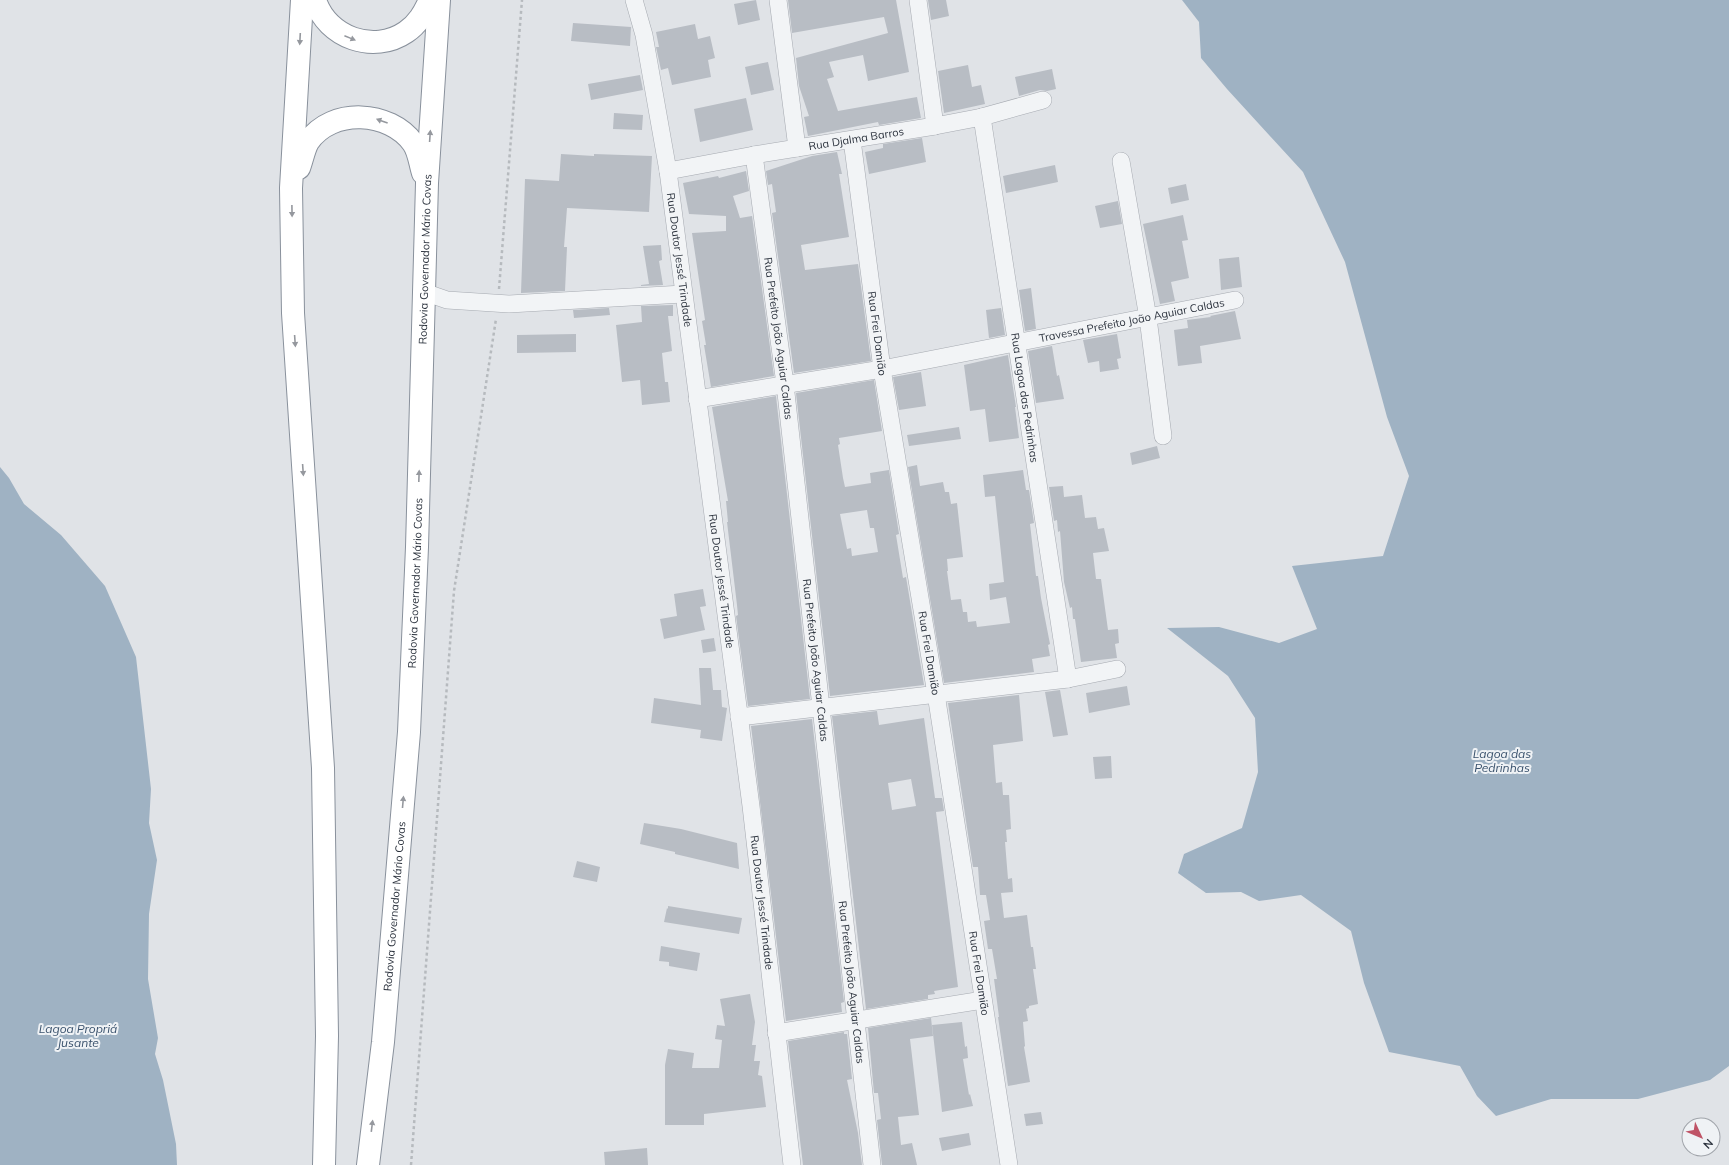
<svg xmlns="http://www.w3.org/2000/svg" width="1729" height="1165" viewBox="0 0 1729 1165" font-family="Mulish,sans-serif">
<rect width="100%" height="100%" fill="#e0e3e7"/>
<path fill="#9fb2c3" d="M1182,0H1729V1066L1710,1080L1638,1099H1551L1496,1116L1477,1096L1460,1066L1389,1052L1364,983L1351,931L1301,895L1259,901L1241,892L1206,893L1178,873L1184,854L1242,828L1258,772L1255,718L1228,676L1167,628L1219,627L1279,643L1317,629L1292,566L1383,556L1409,476L1387,417L1345,262L1303,172L1227,89L1201,58L1199,22Z
M0,467L9,478L24,504L61,535L105,586L136,657L151,789L149,823L157,860L149,914L148,979L158,1038L155,1054L163,1080L176,1144L177,1165H0Z"/>
<path fill="#b8bdc4" fill-rule="evenodd" d="M756,0L760,20L738,25L734,4Z
M788,0H896L909,72L868,81L863,55L829,62L834,77L827,79L838,111L917,97L921,118L879,125L878,122L808,136L804,117L809,116L799,86L796,58L888,33L884,17L792,33Z
M928,0H946L949,16L931,20Z
M573,23L631,27L630,46L571,41Z
M695,24L698,39L710,36L715,58L708,60L711,77L672,85L668,68L661,70L656,47H659L656,32Z
M768,62L774,90L751,95L745,67Z
M968,65L972,87L981,85L985,104L944,113L938,71Z
M1052,69L1056,89L1047,91L1040,90L1019,96L1015,77Z
M640,75L643,90L591,100L588,84Z
M746,98L753,130L700,142L694,109Z
M614,113L643,115L642,130L613,129Z
M922,138L926,162L869,174L865,152L883,148V144Z
M837,152L842,174H839L849,237L801,245L805,270L858,264L871,361L794,373L772,213L776,212L772,184L768,185L766,171L812,156Z
M561,154L594,156V154L652,156L649,212L567,208L564,247H567L565,291L521,293L525,179L559,181Z
M1055,165L1058,182L1006,193L1003,176Z
M746,171L749,191L733,196L740,218L752,216L774,376L711,387L704,345H706L702,321L705,320L692,233L726,231V216L689,214L683,183L718,176L719,178Z
M1186,184L1189,200L1171,204L1168,188Z
M1118,201L1122,224L1100,228L1095,206Z
M1183,215L1188,240L1182,241L1189,278L1171,282L1175,301L1160,304L1143,224Z
M661,245L662,260L659,261L663,285L641,286V285L649,284L643,246Z
M1239,257L1242,287L1221,290L1219,259Z
M1031,288L1036,329L1025,331L1019,290Z
M673,305V316H668L672,351L662,353L665,382H668L670,402L642,405L640,380L622,382L616,325L642,322L641,306Z
M609,308L610,315L574,318L573,310Z
M1001,308L1005,335L989,338L986,310Z
M1235,311L1241,339L1200,346L1202,363L1178,366L1174,330L1188,328L1187,320L1211,317L1210,316Z
M576,334V352L517,353V335Z
M1117,334L1121,358L1117,359L1119,369L1100,372L1099,361L1088,363L1083,340Z
M1052,346L1057,376L1059,375L1064,399L1036,403L1028,351Z
M1008,355L1016,407H1015L1019,438L989,442L985,409L970,411L964,365Z
M921,372L926,406L899,410L893,377Z
M874,380L882,431L839,438L840,444L838,445L843,478L845,487L871,483L870,473L889,470L899,534L896,535L903,578L906,577L924,685L830,696L796,393ZM867,510L870,528H874L878,552L852,556L851,548L847,549L840,514Z
M776,396L810,699L748,706L736,616L738,615L737,605L727,522H728L726,501H728L712,407Z
M959,427L961,439L909,446L907,435Z
M1157,446L1160,458L1132,465L1130,453Z
M917,465L920,486L943,482L945,492H949L951,504L957,503L963,557L947,559L948,571H947L951,600L961,599L963,612H967L968,622L976,621L977,627L1010,623L1006,597L990,600L989,584L1004,582L995,496L985,497L983,475L1023,470L1026,490H1029L1034,523L1030,524L1036,576H1038L1041,598L1050,644L1048,645L1050,656L1032,659L1034,672L944,683L908,467Z
M1063,486L1064,497L1082,495L1085,518L1096,517L1098,529L1104,528L1109,551L1093,553L1096,579H1101L1108,630L1118,629L1119,643L1115,644L1117,658L1081,662L1075,619H1073L1072,607L1070,608L1064,582L1060,531L1058,532L1057,520L1054,521L1049,487Z
M703,589L706,606L700,607L705,630L664,639L660,619L677,616L674,594Z
M714,638L716,651L703,653L701,640Z
M699,668H711L713,690H721L722,707L727,708L722,741L700,738L701,730L651,723L654,698L701,705Z
M1127,686L1130,705L1089,713L1086,693Z
M1060,690L1068,735L1053,737L1045,692Z
M1019,695L1023,741L993,745L996,783L1002,782L1003,795H1009L1011,829L1006,830L1007,842H1005L1008,879L1012,878L1013,892L1001,893L1004,918L1027,915L1031,947H1033L1036,969H1033L1038,1004L1029,1006V1008L1026,1009L1028,1021L1023,1022L1025,1046L1024,1047L1030,1082L1008,1086L998,1017H999L994,979H997L992,949H988L984,921L990,920L986,895H980L978,867H973L948,703Z
M877,711L879,725L924,718L935,798H942L944,811L936,812L958,987L934,991L935,994L928,995V999L866,1009L832,716ZM911,779L916,806L892,810L888,783Z
M812,719L844,1002L841,1003L842,1012L786,1021L751,726Z
M1111,756L1112,778L1095,779L1093,757Z
M644,823L681,829L737,843L739,869L675,854V852L640,844Z
M577,861L600,867L597,882L573,877Z
M668,906L742,918L739,934L664,922L667,908L668,909Z
M661,946L700,953L697,971L669,966V962L659,961Z
M750,994L755,1022L752,1045H756L754,1061H760L758,1075L762,1076L766,1107L704,1114V1125H665V1065L668,1049L694,1053L692,1068H719L722,1040L715,1039L717,1025L725,1026L720,999Z
M931,1018L933,1036L910,1039L919,1115L898,1117L901,1145L912,1143L917,1165H882L877,1120L881,1119L878,1093H874L868,1028Z
M962,1022L965,1047L967,1046L968,1058L963,1059L969,1095L970,1094L973,1106L942,1112L932,1025Z
M844,1032V1034H847L852,1079L847,1080L858,1133L862,1165H803L788,1041Z
M1041,1112L1043,1124L1026,1126L1024,1114Z
M969,1133L971,1145L942,1151L939,1138Z
M647,1148L648,1165H605L604,1152Z"/>
<g fill="none" stroke-linecap="round" stroke-linejoin="round">
<g stroke="#a6aab1" stroke-width="18">
<g id="street">
<path id="s1" d="M634,0L644,35L668,171L751,806L792,1165"/>
<path d="M778,0L797,148"/>
<path d="M918,0L935,126"/>
<path id="s2" d="M982,117L1068,679"/>
<path id="s3" d="M852,140L882,369L936,694L1009,1165"/>
<path id="s4" d="M754,155L785,384L872,1165"/>
<path d="M1121,161L1148,318L1163,436"/>
<path id="s5" d="M668,171L754,155L935,126L982,117L1043,100"/>
<path d="M424,292L447,300L509,304L683,294"/>
<path id="s6" d="M697,399L882,369L1235,300"/>
<path d="M739,717L1068,679L1117,669"/>
<path d="M776,1033L983,1000"/>
</g>
</g>
<g stroke="#89919c" stroke-width="24">
<g id="highway">
<path d="M302,0L291,188L293,313L323,768L327,1036L324,1165"/>
<path d="M315,0C327,38 374,54 406,32C418,24 424,13 430,0"/>
<path d="M299,168C302,160 304,149 308,142C332,107 390,111 413,143C419,151 420,164 423,173"/>
<path id="s7" d="M368,1165L383,1042L409,732L417,547L427,183L439,0"/>
</g>
</g>
<path stroke="#b6babe" stroke-width="2.5" stroke-dasharray="3 3" stroke-linecap="butt" d="M499,289L522,0
M411,1165L454,591L496,319"/>
<use href="#street" stroke="#f2f4f6" stroke-width="17"/>
<use href="#highway" stroke="#fff" stroke-width="22"/>
</g>
<defs><path id="oneway-solid" d="M-6-.8H1V-3.2L6.5 0L1 3.2V.8H-6Z"/></defs>
<g fill="#95989e">
<use href="#oneway-solid" transform="translate(350 38) rotate(22)"/>
<use href="#oneway-solid" transform="translate(300 39) rotate(93)"/>
<use href="#oneway-solid" transform="translate(382 121) rotate(-160)"/>
<use href="#oneway-solid" transform="translate(430 136) rotate(-86)"/>
<use href="#oneway-solid" transform="translate(292 211) rotate(89)"/>
<use href="#oneway-solid" transform="translate(295 341) rotate(86)"/>
<use href="#oneway-solid" transform="translate(303 470) rotate(86)"/>
<use href="#oneway-solid" transform="translate(419 476) rotate(-88)"/>
<use href="#oneway-solid" transform="translate(403 802) rotate(-85)"/>
<use href="#oneway-solid" transform="translate(372 1126) rotate(-83)"/>
</g>
<g text-anchor="middle" stroke-width="4" stroke-linejoin="round" paint-order="stroke">
<g font-size="11" fill="#2b323d" stroke="#eff2f5">
<text dy="4" stroke="none"><textPath href="#s5" startOffset="191">Rua Djalma Barros</textPath></text>
<text dy="4" stroke="none"><textPath href="#s7" startOffset="908">Rodovia Governador Mário Covas</textPath></text>
<text dy="4" stroke="none"><textPath href="#s1" startOffset="264">Rua Doutor Jessé Trindade</textPath></text>
<text dy="4" stroke="none"><textPath href="#s6" startOffset="442">Travessa Prefeito João Aguiar Caldas</textPath></text>
<text dy="4" stroke="none"><textPath href="#s3" startOffset="195">Rua Frei Damião</textPath></text>
<text dy="4" stroke="none"><textPath href="#s4" startOffset="185">Rua Prefeito João Aguiar Caldas</textPath></text>
<text dy="4" stroke="none"><textPath href="#s2" startOffset="284">Rua Lagoa das Pedrinhas</textPath></text>
<text dy="4" stroke="none"><textPath href="#s1" startOffset="588">Rua Doutor Jessé Trindade</textPath></text>
<text dy="4" stroke="none"><textPath href="#s7" startOffset="584">Rodovia Governador Mário Covas</textPath></text>
<text dy="4" stroke="none"><textPath href="#s3" startOffset="519">Rua Frei Damião</textPath></text>
<text dy="4" stroke="none"><textPath href="#s4" startOffset="509">Rua Prefeito João Aguiar Caldas</textPath></text>
<text dy="4" stroke="none"><textPath href="#s1" startOffset="912">Rua Doutor Jessé Trindade</textPath></text>
<text dy="4" stroke="none"><textPath href="#s7" startOffset="260">Rodovia Governador Mário Covas</textPath></text>
<text dy="4" stroke="none"><textPath href="#s3" startOffset="843">Rua Frei Damião</textPath></text>
<text dy="4" stroke="none"><textPath href="#s4" startOffset="833">Rua Prefeito João Aguiar Caldas</textPath></text>
</g>
<g font-size="12" font-style="italic" fill="#39516c" stroke="#eff2f5">
<text x="1502" y="758">Lagoa das<tspan x="1502" dy="14">Pedrinhas</tspan></text>
<text x="78" y="1033">Lagoa Propriá<tspan x="78" dy="14">Jusante</tspan></text>
</g>
</g>
<g transform="translate(1701 1137) rotate(134)"><circle r="19" fill="#eff2f5" stroke="#a1a5ab"/>
<path d="M0-3L7 15L0 10L-7 15Z" fill="#bf5366"/>
<text y="-6" font-size="11" font-weight="bold" text-anchor="middle" fill="#2b323d">N</text>
</g>
</svg>
